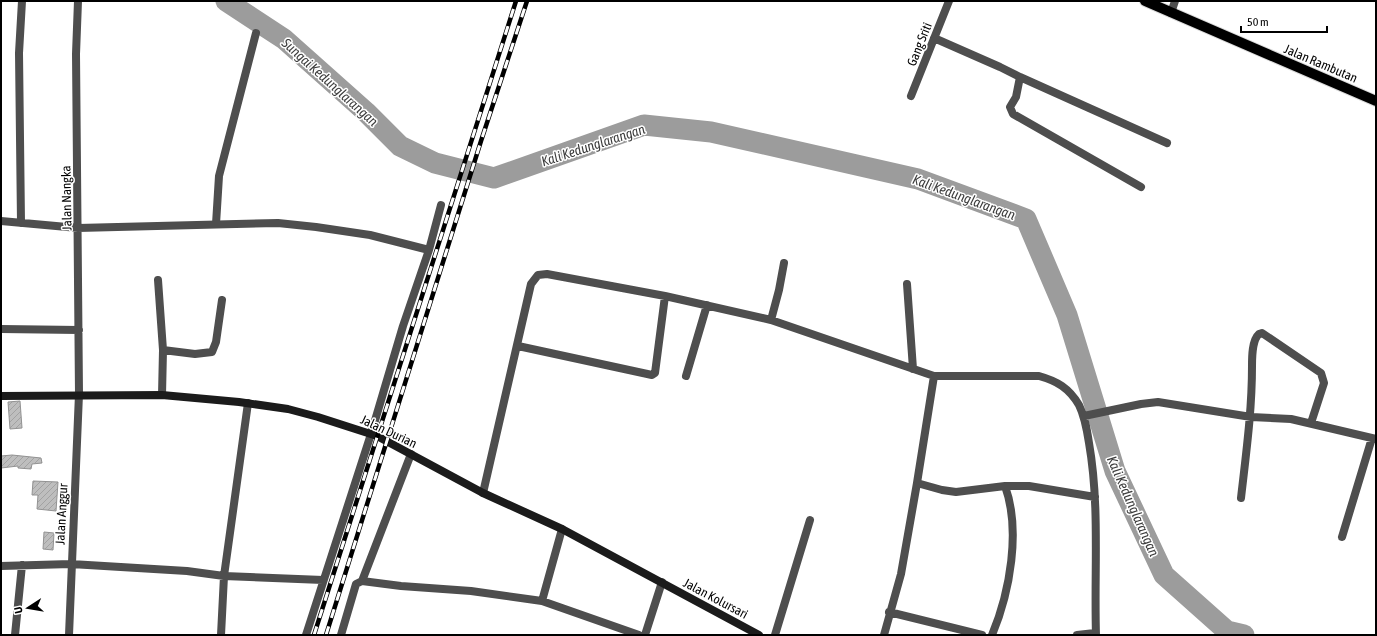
<svg xmlns="http://www.w3.org/2000/svg" width="1377" height="636" viewBox="0 0 1377 636" font-family="'Asap Condensed',sans-serif">
<defs>
<pattern id="building-hatch" width="6" height="6" patternUnits="userSpaceOnUse"><rect width="6" height="6" fill="#bebebe"/><path d="M-1 1l2-2M0 6l6-6M5 7l2-2" fill="none" stroke="#a2a2a2"/></pattern>
</defs>
<rect width="100%" height="100%" fill="#fff"/>
<g fill="none" stroke-linecap="round" stroke-linejoin="round">
<path stroke="#9c9c9c" stroke-width="21" d="M226,1L284,39L366,112L400,146L435,163L494,178L644,125L711,132L918,179L1026,219L1067,315L1115,471L1164,575L1227,631L1244,635"/>
</g>
<path fill="url(#building-hatch)" stroke="#929292" d="M20,401L22,428L10,429L8,402Z
M12,455L41,458L42,463L32,464L31,469L18,468V466L1,468V456Z
M33,481L58,482L56,511L37,509L38,495H32Z
M44,532L54,533L53,550L43,549Z"/>
<g fill="none" stroke-linecap="round" stroke-linejoin="round">
<g stroke="#dbdbdb" stroke-width="12">
<path id="primary" d="M1145,1L1376,101"/>
</g>
<path stroke="#4e4e4e" stroke-width="8" d="M1171,13L1175,1
M934,38L1000,67L1020,77L1016,97L1010,107L1013,114L1141,187
M1020,77L1167,143
M911,96L949,1
M1,221L78,228L278,223L316,227L370,235L429,250
M21,223L19,53L22,1
M216,224L219,176L256,33
M158,280L163,350L162,395
M907,284L913,369
M771,320L779,290L784,263
M1,329L79,330
M518,346L652,375L655,373L665,296
M163,350L195,354L212,352L216,342L222,300
M686,376L707,305
M1084,416L1141,404L1158,402L1251,417L1291,419L1376,439
M917,483L942,490L956,492L1005,486H1029L1095,497
M483,493L531,284L538,275L547,274L665,296L771,320L934,376H1039C1057,381 1069,388 1079,405C1085,417 1087,430 1089,443C1100,506 1094,571 1096,635
M1241,498C1246,454 1252,411 1252,366C1252,357 1252,340 1259,334L1262,333L1321,373L1324,383L1311,423
M1342,537L1372,438
M1,566L71,564L187,571L224,576L323,580
M362,581L411,454
M542,601L562,529
M889,612L982,635
M15,635L22,565
M69,635L79,394L76,54L78,1
M221,635L224,576L248,403
M306,635L371,434L403,326L429,250L441,205
M341,635L356,584L362,581L401,586L471,591L542,601L639,635
M645,635L662,582
M775,635L810,520
M884,635L901,574L917,483L934,376
M992,635C1010,592 1021,530 1005,486
M1077,635L1095,633"/>
<path stroke="#1b1b1b" stroke-width="8" d="M1,396L162,395L239,402L288,409L318,417L377,436L483,493L562,529L759,635"/>
<use href="#primary" stroke="#000" stroke-width="10"/>
<g stroke="#000" stroke-width="4.5">
<path id="rail" d="M314,635L516,1
M326,635L481,141L527,1"/>
</g>
<use href="#rail" stroke="#fff" stroke-width="3" stroke-dasharray="9" stroke-linecap="butt"/>
</g>
<g text-anchor="middle" stroke-width="3" stroke-linejoin="round" paint-order="stroke">
<g font-size="13" fill="#000" stroke="#fff">
<text transform="translate(919 44) rotate(-68)" y="5">Gang Sriti</text>
<text transform="translate(1321 63) rotate(23)" y="5">Jalan Rambutan</text>
<text transform="translate(66 198) rotate(-91)" y="5">Jalan Nangka</text>
<text transform="translate(389 431) rotate(25)" y="5">Jalan Durian</text>
<text transform="translate(61 514) rotate(-87)" y="5">Jalan Anggur</text>
<text transform="translate(716 598) rotate(28)" y="5">Jalan Kolursari</text>
</g>
<g font-size="14" font-style="italic" fill="#3d3d3d" stroke="#fff">
<text transform="translate(330 82) rotate(42)" y="5">Sungai Kedunglarangan</text>
<text transform="translate(593 145) rotate(-18)" y="5">Kali Kedunglarangan</text>
<text transform="translate(964 197) rotate(20)" y="5">Kali Kedunglarangan</text>
<text transform="translate(1133 506) rotate(66)" y="5">Kali Kedunglarangan</text>
</g>
</g>
<rect width="1377" height="636" fill="none" stroke="#000000" stroke-width="4"/>
<g transform="translate(28 608) rotate(258)" stroke="#ffffff" stroke-width="3" paint-order="stroke">
<path d="M0-3L7 15L0 10L-7 15Z" fill="#000000"/>
<text y="-6" font-size="11" font-weight="bold" text-anchor="middle" fill="#000000">U</text>
</g>
<path d="M1241 26v6h86v-6" fill="none" stroke="#000000" stroke-width="2"/>
<text x="1247" y="26" font-size="12" fill="#000000" stroke="#ffffff" stroke-width="3" paint-order="stroke">50 m</text>
</svg>
